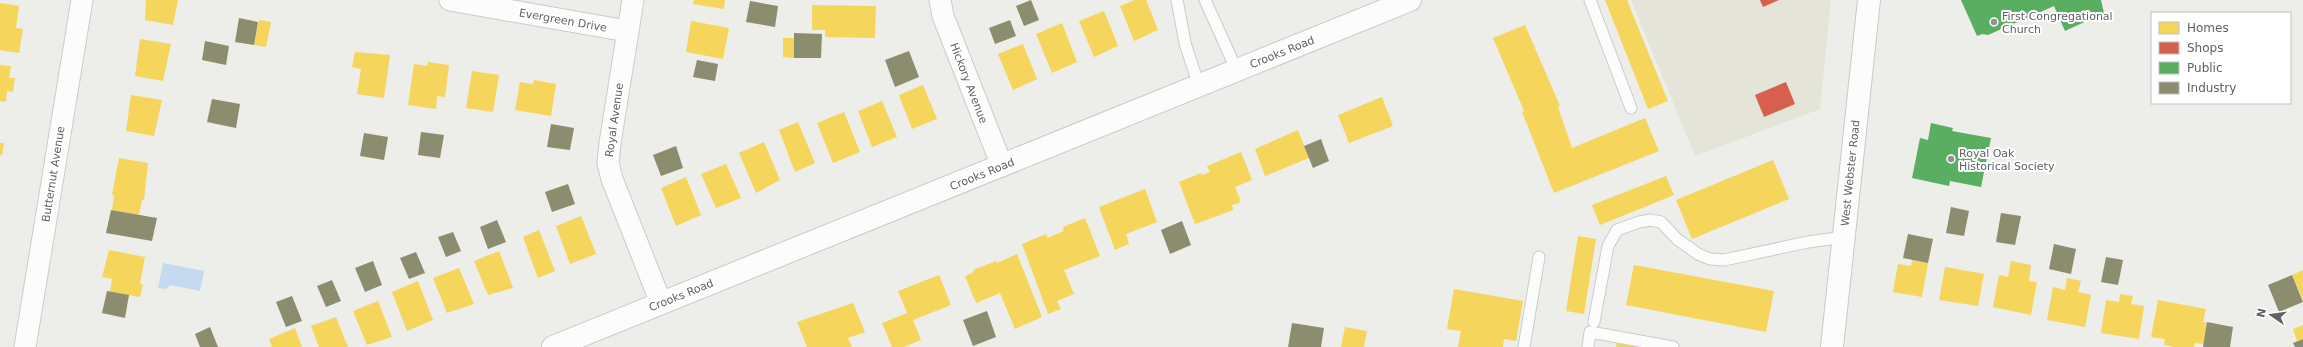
<svg xmlns="http://www.w3.org/2000/svg" width="2303" height="347" viewBox="0 0 2303 347" font-family="'DejaVu Sans',sans-serif">
<rect width="100%" height="100%" fill="#edede9"/>
<path fill="#e5e4d8" d="M1631,0H1831L1820,109L1695,156Z"/>
<path fill="#c3daf1" d="M163,263L204,271L200,291L170,285L166,289L158,288Z"/>
<path fill="#f6d55c" d="M146,0H178L173,25L145,20Z
M694,0H725L724,9L693,4Z
M1135,0H1146L1158,30L1134,41L1120,6Z
M1605,0H1627L1668,101L1648,109Z
M0,3L19,6L16,28L23,29L19,53L0,50Z
M812,5L876,6L875,38L825,37V30H812Z
M1104,11L1118,46L1094,57L1079,21Z
M259,20L271,22L266,47L254,45Z
M691,21L729,28L723,59L686,52Z
M1062,23L1077,62L1052,73L1036,34Z
M1525,25L1560,106L1558,107L1572,148L1645,118L1659,151L1554,193L1522,112L1524,111L1493,38Z
M783,38H794V58L783,57Z
M140,39L171,44L163,81L135,76Z
M1023,44L1037,79L1013,90L998,54Z
M355,52L390,55L384,98L357,94L361,69L352,67Z
M428,62L449,65L445,97L437,96L436,109L408,105L414,64L427,66Z
M0,65L11,66L9,78H15L13,92L7,91L6,102L0,101Z
M472,71L499,75L493,112L466,108Z
M534,80L556,84L551,116L515,110L520,82L533,84Z
M923,85L937,119L912,129L899,95Z
M131,95L162,100L154,136L126,131Z
M1382,97L1393,126L1349,143L1338,115Z
M882,101L897,137L872,147L858,111Z
M844,112L860,152L833,163L817,123Z
M798,122L815,163L795,172L779,130Z
M1298,130L1309,158L1265,176L1255,149Z
M764,142L780,180L756,193L739,153Z
M0,143H4L2,156L0,155Z
M1241,152L1252,180L1235,187L1240,199L1239,203L1232,205L1233,210L1195,224L1179,182L1201,173L1202,175L1210,172L1207,166Z
M119,158L148,163L144,200H142L139,215L112,210L114,195H112Z
M1773,160L1789,199L1692,239L1676,200Z
M726,164L741,198L716,208L701,174Z
M1666,176L1674,195L1600,225L1592,205Z
M686,177L701,215L676,226L661,188Z
M1145,189L1157,222L1126,234L1129,244L1115,250L1099,207Z
M581,216L596,254L570,264L556,226Z
M1085,218L1100,256L1064,270L1074,294L1057,301L1061,309L1048,314L1022,244L1046,234L1048,238L1064,231L1063,227Z
M539,230L555,271L538,278L523,237Z
M1578,236L1596,239L1584,314L1566,311Z
M109,250L145,257L140,284H143L140,297L110,292L112,279L102,277Z
M499,251L513,288L488,295L474,261Z
M1017,254L1042,317L1015,329L1000,293L976,303L965,276L974,272L973,270L996,261L997,263Z
M1912,260L1928,263L1922,297L1893,292L1898,264L1911,266Z
M2011,261L2031,265L2029,281L2037,282L2031,315L1993,307L1999,275L2008,277Z
M1634,265L1774,291L1766,332L1626,305Z
M1945,267L1984,274L1978,306L1939,300Z
M459,268L474,304L447,313L433,278Z
M2303,270V300L2292,275Z
M939,275L951,305L913,320L921,340L904,347H892L882,323L907,313L898,291Z
M2067,278L2081,281L2078,292L2091,295L2085,327L2047,320L2053,287L2065,290Z
M418,281L433,320L407,331L392,292Z
M1454,289L1523,301L1516,341L1504,339L1503,347H1458L1461,331L1447,329Z
M2120,294L2133,296L2131,304L2144,306L2139,339L2101,333L2106,300L2119,302Z
M2158,300L2206,309L2203,322L2207,323L2204,344L2195,343L2194,347H2174L2164,345L2165,339L2151,337Z
M378,301L392,337L367,345L353,311Z
M853,303L865,332L848,338L852,347H807L797,322Z
M336,317L348,347H319L311,326Z
M2303,325V339L2297,341L2293,329Z
M1345,327L1367,331L1364,347H1341Z
M295,328L302,347H272L269,339Z
M1618,339L1657,347H1616Z"/>
<path fill="#d6604d" d="M1760,0H1779L1763,7Z
M1786,82L1795,104L1764,117L1755,95Z"/>
<path fill="#5aae61" d="M1961,0H2101L2104,13L2065,31L2054,6L1988,35L1982,34L1977,36Z
M1931,123L1953,128L1952,131L1991,138L1981,187L1950,181L1949,186L1912,178L1920,138L1928,140Z"/>
<path fill="#8c8c6e" d="M1031,0L1039,20L1024,26L1016,6Z
M750,1L778,6L775,27L746,22Z
M239,18L258,22L254,45L235,42Z
M1010,20L1016,36L995,44L989,28Z
M794,33L822,34L821,58H794Z
M205,41L229,46L226,65L202,60Z
M909,51L919,77L895,87L885,60Z
M697,60L718,64L715,81L693,77Z
M212,99L240,104L236,128L207,122Z
M551,124L574,128L570,150L547,147Z
M421,132L444,135L440,158L418,155Z
M364,133L388,137L384,160L360,156Z
M1321,139L1329,161L1313,168L1304,146Z
M676,146L683,168L661,176L653,155Z
M568,184L575,204L552,212L545,192Z
M1951,207L1969,211L1964,236L1946,233Z
M111,210L157,218L152,241L106,233Z
M2001,213L2021,216L2015,245L1996,242Z
M497,220L506,242L488,249L480,227Z
M1182,221L1191,245L1170,254L1161,230Z
M453,232L461,251L446,257L438,237Z
M1908,234L1933,239L1928,263L1903,258Z
M2054,244L2076,249L2071,274L2049,269Z
M416,252L425,273L409,279L400,258Z
M2106,257L2123,260L2118,285L2101,282Z
M373,261L382,285L365,292L355,268Z
M2292,275L2303,302L2279,312L2268,285Z
M332,280L341,301L326,307L317,286Z
M107,291L129,295L125,318L102,313Z
M292,296L302,321L286,327L276,302Z
M987,311L996,337L973,346L963,320Z
M2207,322L2233,327L2230,347H2203Z
M1292,323L1324,328L1321,347H1288Z
M210,327L218,347H200L195,334Z
M2303,339V347H2295L2293,343Z"/>
<g fill="none" stroke-linecap="round" stroke-linejoin="round">
<g stroke="#cbcbca" stroke-width="13">
<path id="lane" d="M1177,0L1185,43L1199,86
M1205,0L1237,71
M1590,0L1631,108
M1594,322L1608,246L1617,230L1639,222L1651,220L1661,222L1677,239L1698,254L1710,259L1724,260L1808,242L1844,237
M1524,347L1539,257
M1588,347L1590,332L1673,347"/>
</g>
<g stroke="#cbcbca" stroke-width="23">
<path id="street" d="M450,0L627,31
M633,0L610,143L608,163L612,179L661,303
M940,0L943,16L1002,166
M25,347L82,0"/>
</g>
<g stroke="#c9c9ca" stroke-width="24">
<path id="secondary" d="M553,347L1410,0
M1832,347L1869,0"/>
</g>
<use href="#lane" stroke="#fcfcfc" stroke-width="11"/>
<use href="#street" stroke="#fcfcfc" stroke-width="21"/>
<use href="#secondary" stroke="#fcfcfc" stroke-width="22"/>
</g>
<g fill="#919294" stroke="#fff" stroke-width="1.5">
<circle cx="1994" cy="22" r="4"/>
<circle cx="1951" cy="159" r="4"/>
</g>
<g text-anchor="middle" stroke-width="4" stroke-linejoin="round" paint-order="stroke">
<g font-size="11" fill="#5f6166" stroke="#fff" text-anchor="start">
<text x="2002" y="20">First Congregational<tspan x="2002" dy="13">Church</tspan></text>
<text x="1959" y="157">Royal Oak<tspan x="1959" dy="13">Historical Society</tspan></text>
</g>
<g font-size="11" fill="#5f6166" stroke="#fff">
<text transform="translate(563 20) rotate(10)" y="4">Evergreen Drive</text>
<text transform="translate(1282 52) rotate(-22)" y="4">Crooks Road</text>
<text transform="translate(969 83) rotate(69)" y="4">Hickory Avenue</text>
<text transform="translate(614 120) rotate(-82)" y="4">Royal Avenue</text>
<text transform="translate(1850 173) rotate(-84)" y="4">West Webster Road</text>
<text transform="translate(53 174) rotate(-81)" y="4">Butternut Avenue</text>
<text transform="translate(982 174) rotate(-22)" y="4">Crooks Road</text>
<text transform="translate(681 295) rotate(-22)" y="4">Crooks Road</text>
</g>
</g>
<rect x="2151" y="12" width="140" height="92" fill="#ffffff" stroke="#bfc0c2"/>
<rect x="2159" y="22" width="20" height="12" fill="#f6d55c" stroke="#bfc0c2"/>
<text x="2187" y="32" font-size="12" fill="#5f6166">Homes</text>
<rect x="2159" y="42" width="20" height="12" fill="#d6604d" stroke="#bfc0c2"/>
<text x="2187" y="52" font-size="12" fill="#5f6166">Shops</text>
<rect x="2159" y="62" width="20" height="12" fill="#5aae61" stroke="#bfc0c2"/>
<text x="2187" y="72" font-size="12" fill="#5f6166">Public</text>
<rect x="2159" y="82" width="20" height="12" fill="#8c8c6e" stroke="#bfc0c2"/>
<text x="2187" y="92" font-size="12" fill="#5f6166">Industry</text>
<g transform="translate(2271 315) rotate(283)" stroke="#ffffff" stroke-width="3" paint-order="stroke">
<path d="M0-3L7 15L0 10L-7 15Z" fill="#5f6166"/>
<text y="-6" font-size="11" font-weight="bold" text-anchor="middle" fill="#5f6166">N</text>
</g>
</svg>
